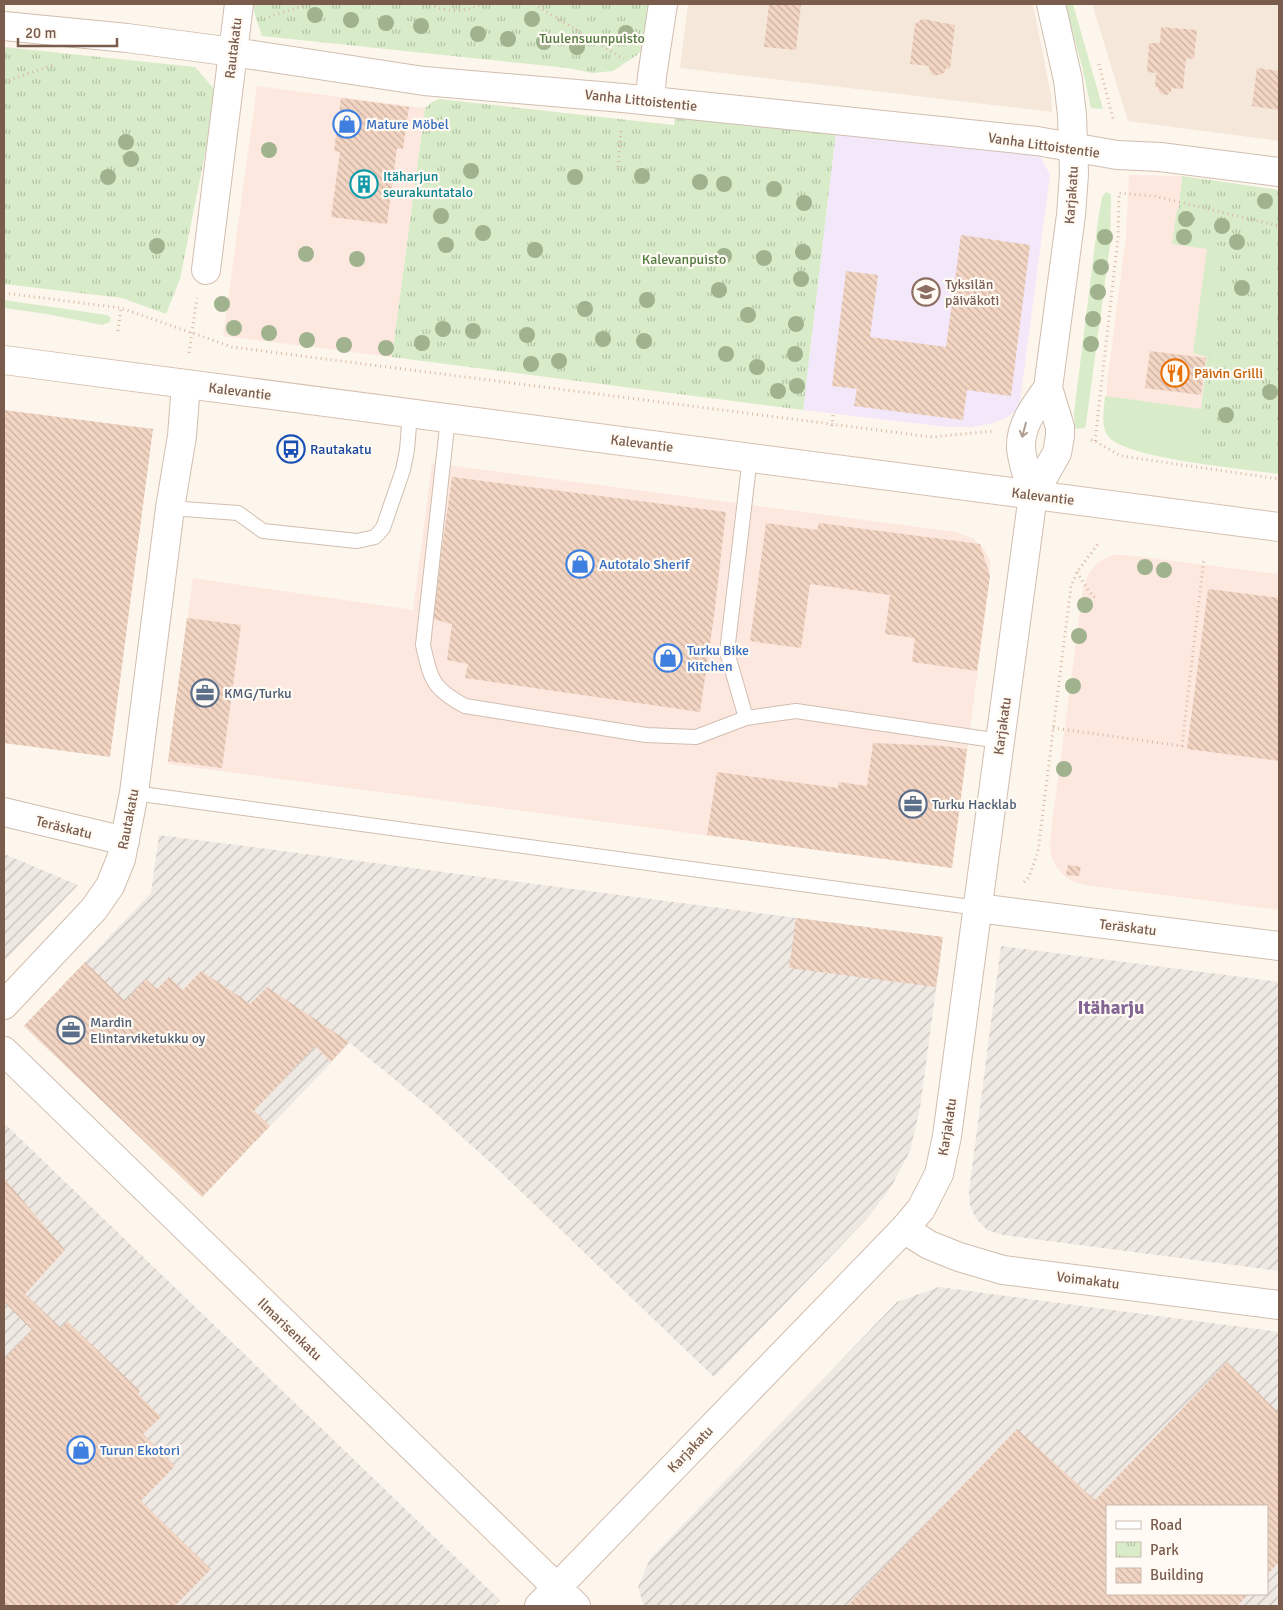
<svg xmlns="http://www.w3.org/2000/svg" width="1283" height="1610" viewBox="0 0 1283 1610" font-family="Signika,sans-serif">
<defs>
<pattern id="industrial-furrows" width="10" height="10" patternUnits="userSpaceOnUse" patternTransform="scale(1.25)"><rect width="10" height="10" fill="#efe9e4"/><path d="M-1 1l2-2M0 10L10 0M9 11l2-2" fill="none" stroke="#c7c0bb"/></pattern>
<pattern id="park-tufts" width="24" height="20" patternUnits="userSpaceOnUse" patternTransform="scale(1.25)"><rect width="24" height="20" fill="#d8ecc9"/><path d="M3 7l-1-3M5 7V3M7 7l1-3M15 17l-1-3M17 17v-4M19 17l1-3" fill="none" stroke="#b4c2a5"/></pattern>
<pattern id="building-back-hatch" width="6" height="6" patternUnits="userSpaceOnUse" patternTransform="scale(1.25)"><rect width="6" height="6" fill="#f3d5c3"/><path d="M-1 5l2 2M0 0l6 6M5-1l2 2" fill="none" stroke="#cab0a1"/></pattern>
</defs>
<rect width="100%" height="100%" fill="#fdf6ec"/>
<path fill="#f5e8da" d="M688,4H1033L1051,95L1052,112L680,68Z
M1092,4H1279V141L1128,121Z"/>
<path fill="#fde8e0" d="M257,86L425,108L392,357L223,336Z
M1129,175L1182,176L1176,239L1222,246L1199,457L1106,419L1107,383L1126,237Z
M432,463L956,532L974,539L984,549L990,560V576L952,868L168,764L193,578L413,610Z
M1112,555H1127L1279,574V910L1084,885L1071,881L1063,875L1057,868L1051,856L1050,840L1083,588L1089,573L1098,562Z"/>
<path fill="url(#industrial-furrows)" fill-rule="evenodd" d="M159,835L943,937L920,1108L910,1151L891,1187L867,1219L714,1377L491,1163L430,1108L350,1043L202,1197L24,1026L151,893Z
M4,854L78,885L4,961Z
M1001,946L1279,982V1271L1003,1235L987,1230L975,1217L970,1205L969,1191Z
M4,1123L500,1600L494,1606H4Z
M939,1287L1279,1332V1606H644L638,1587L650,1559L897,1302ZM1107,1506H1267V1594H1107Z"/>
<path fill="#f3e8fa" d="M836,131L1034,153L1041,158L1046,167L1050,175L1019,409L1006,418L993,423L974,427H947L803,410Z"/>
<path fill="#d8ecc9" d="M1065,4H1073L1103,109L1091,108L1082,66Z
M1106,192L1111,194V196L1110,245L1086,424L1085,428L1076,429L1075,427L1074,413L1098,220L1102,197Z
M1177,209L1279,233V474C1247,469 1127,459 1109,437C1100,427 1104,409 1105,396L1201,409L1207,357L1193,353L1207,249L1172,244Z
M4,300L107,315L111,318L110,322L102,325L47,314L4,308Z"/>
<path fill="url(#park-tufts)" d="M254,4H650L644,47L637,55L613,71L592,73L568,68L262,36L254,12Z
M4,47L195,67L215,90L217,94L180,279L166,314L122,298L4,284Z
M439,99L674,125L675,114L836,131L803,410L392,357L425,108L432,102Z
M1182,176L1279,190V468L1199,457L1222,246L1176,239Z"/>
<path fill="url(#building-back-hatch)" d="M769,4H801L796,50L764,47Z
M922,19L955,25L950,69L946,68L945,72L940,75H932L929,69V66L910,64L915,24Z
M1161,27L1197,30L1194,59L1186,58L1183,89L1172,88L1171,91L1167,95L1161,94L1158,90V87H1155L1156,73L1147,72L1149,43H1160Z
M1257,68L1279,71V110L1252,106Z
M341,98L409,107L403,149L397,148L387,224L331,217L340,152L334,151Z
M961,235L1030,245L1011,396L967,390L963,420L854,406L857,389L832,386L846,271L878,275L870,337L946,347Z
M1150,351L1206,358L1201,395L1145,388Z
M4,410L153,429L110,757L4,743Z
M452,477L726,512L714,616L700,712L465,678L468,664L447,660L452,624L432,619Z
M766,523L817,530L819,523L980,544L990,576L977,671L912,662L915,638L885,634L890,595L810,584L801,648L750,641Z
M1208,589L1279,598V761L1187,749Z
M187,618L241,625L222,768L168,761Z
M873,743L944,746L967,749L952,868L707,835L717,772L838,788L839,782L867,786Z
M1068,865L1081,867L1079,876L1066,875Z
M796,918L943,937L936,987L789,968Z
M85,962L125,1001L146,979L157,989L169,977L183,990L201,971L239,996L250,1004L267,987L349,1042L331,1062L315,1046L254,1111L270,1126L202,1197L24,1026Z
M4,1178L65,1250L25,1294L61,1328L67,1321L140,1391L138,1394L161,1417L143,1434L175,1466L141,1501L211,1569L175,1606H4V1359L32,1330L4,1302Z
M1227,1362L1279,1413V1566L1277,1564L1267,1575V1506H1107V1594H1249L1237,1606H847L1017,1429L1095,1500Z"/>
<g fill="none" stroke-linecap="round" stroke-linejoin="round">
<g stroke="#d1beb0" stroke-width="16">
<path id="service" d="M448,418L423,645C431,680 432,688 465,706L646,735L696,737L746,718L796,711L1000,741
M170,508L238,513L263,531L357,541L375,537L383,528L403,470L407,450L410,413
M746,718L727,652L750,457
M134,793L978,908"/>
</g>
<g stroke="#d1beb0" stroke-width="30">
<path id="minor" d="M4,26L127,38L233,52L424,81L623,98L1037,141L1117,155L1160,157L1279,172
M650,101L652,76L663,4
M206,270L239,4
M1033,495C1029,481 1022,462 1021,448C1020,425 1035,406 1048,388
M4,812L125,841
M978,908L1279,946
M4,1005L94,909L110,886L121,859L134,793L170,508L182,436L186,384
M4,1051L576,1606
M904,1229L929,1245L959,1257L1003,1270L1279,1305
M539,1606L904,1229L921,1209L939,1174L947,1136L1033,495L1057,453L1060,436V427L1048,388L1071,215L1074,174L1072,115L1068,80L1051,4"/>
</g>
<g stroke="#d6c0b0" stroke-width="30">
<path id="secondary" d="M4,360L1279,527"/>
</g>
<path stroke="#d9b8a5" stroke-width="3" stroke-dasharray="1 4" stroke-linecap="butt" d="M430,4C447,13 465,12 482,4
M534,4L624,59
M269,17L308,4
M1099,64L1113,119
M4,82L56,64
M618,167L621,128
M4,293L121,308L232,347L932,437L993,431
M118,331L121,308
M189,353L197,298
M832,426L833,415
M1091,440L1095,441L1121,456L1279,479
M1095,441L1118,238L1119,193L1154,196L1279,226
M1077,572L1088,590L1097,600
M1053,728L1182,746L1204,558
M1024,882L1029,877L1038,851L1071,586L1077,572L1098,544"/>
<use href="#service" stroke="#fff" stroke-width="14"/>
<use href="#minor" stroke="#fff" stroke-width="28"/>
<use href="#secondary" stroke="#fff" stroke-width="28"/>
</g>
<g fill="#a0b28e">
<circle cx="315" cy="15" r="8"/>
<circle cx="532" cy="19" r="8"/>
<circle cx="351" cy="20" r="8"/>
<circle cx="386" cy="23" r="8"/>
<circle cx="421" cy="26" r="8"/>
<circle cx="626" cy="33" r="8"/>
<circle cx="478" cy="34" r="8"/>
<circle cx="508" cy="39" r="8"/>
<circle cx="544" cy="42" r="8"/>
<circle cx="577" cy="47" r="8"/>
<circle cx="126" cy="142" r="8"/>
<circle cx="269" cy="150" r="8"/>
<circle cx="131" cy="159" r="8"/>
<circle cx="471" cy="171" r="8"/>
<circle cx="642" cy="176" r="8"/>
<circle cx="108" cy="177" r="8"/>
<circle cx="575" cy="177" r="8"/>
<circle cx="700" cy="182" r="8"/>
<circle cx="724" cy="184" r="8"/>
<circle cx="774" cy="189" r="8"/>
<circle cx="1265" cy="201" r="8"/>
<circle cx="804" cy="203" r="8"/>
<circle cx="441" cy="216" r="8"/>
<circle cx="1186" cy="219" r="8"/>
<circle cx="1222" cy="226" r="8"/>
<circle cx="483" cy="233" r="8"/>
<circle cx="1105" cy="237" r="8"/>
<circle cx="1184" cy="237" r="8"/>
<circle cx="1237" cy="242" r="8"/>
<circle cx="446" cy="245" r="8"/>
<circle cx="157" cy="246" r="8"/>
<circle cx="535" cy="250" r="8"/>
<circle cx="803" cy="252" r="8"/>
<circle cx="306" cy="254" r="8"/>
<circle cx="724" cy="256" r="8"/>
<circle cx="764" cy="258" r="8"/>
<circle cx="357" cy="259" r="8"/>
<circle cx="1101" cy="267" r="8"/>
<circle cx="801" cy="279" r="8"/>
<circle cx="1242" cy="288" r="8"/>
<circle cx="719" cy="290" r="8"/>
<circle cx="1098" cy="292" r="8"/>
<circle cx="647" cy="300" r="8"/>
<circle cx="222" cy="304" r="8"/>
<circle cx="585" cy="309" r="8"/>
<circle cx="748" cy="315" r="8"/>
<circle cx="1093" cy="319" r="8"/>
<circle cx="796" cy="324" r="8"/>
<circle cx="234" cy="328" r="8"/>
<circle cx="443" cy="329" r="8"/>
<circle cx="473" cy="331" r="8"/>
<circle cx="269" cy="333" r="8"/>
<circle cx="527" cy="335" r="8"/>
<circle cx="603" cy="339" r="8"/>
<circle cx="307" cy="340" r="8"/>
<circle cx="644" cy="341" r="8"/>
<circle cx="422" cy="343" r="8"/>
<circle cx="1091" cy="344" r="8"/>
<circle cx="344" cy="345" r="8"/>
<circle cx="386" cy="348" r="8"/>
<circle cx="726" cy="354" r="8"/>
<circle cx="795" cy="354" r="8"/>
<circle cx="559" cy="361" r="8"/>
<circle cx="531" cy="364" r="8"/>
<circle cx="757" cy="367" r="8"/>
<circle cx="797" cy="386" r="8"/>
<circle cx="778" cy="391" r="8"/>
<circle cx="1270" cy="392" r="8"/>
<circle cx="1226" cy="415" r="8"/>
<circle cx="1145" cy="567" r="8"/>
<circle cx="1164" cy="570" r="8"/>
<circle cx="1085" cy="605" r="8"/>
<circle cx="1079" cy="636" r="8"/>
<circle cx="1073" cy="686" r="8"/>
<circle cx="1064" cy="769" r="8"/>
</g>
<defs><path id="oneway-shaft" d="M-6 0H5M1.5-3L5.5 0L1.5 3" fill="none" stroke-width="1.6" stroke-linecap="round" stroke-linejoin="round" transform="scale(1.25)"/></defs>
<use stroke="#af9d94" href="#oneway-shaft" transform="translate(1024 430) rotate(105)"/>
<defs>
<g id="shop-ring" transform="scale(1.4375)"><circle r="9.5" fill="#fffaf3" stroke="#3f7fe0" stroke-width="1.5"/><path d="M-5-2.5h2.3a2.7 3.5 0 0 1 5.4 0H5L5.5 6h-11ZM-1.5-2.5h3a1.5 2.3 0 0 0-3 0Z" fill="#3f7fe0"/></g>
<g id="building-ring" transform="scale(1.4375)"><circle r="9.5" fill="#fffaf3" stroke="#0f9aa8" stroke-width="1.5"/><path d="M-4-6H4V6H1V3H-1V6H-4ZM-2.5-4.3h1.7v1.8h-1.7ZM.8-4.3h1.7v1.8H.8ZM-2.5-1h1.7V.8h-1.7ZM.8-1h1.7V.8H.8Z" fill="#0f9aa8"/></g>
<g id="school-ring" transform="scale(1.4375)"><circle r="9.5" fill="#fffaf3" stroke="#8d6e63" stroke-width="1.5"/><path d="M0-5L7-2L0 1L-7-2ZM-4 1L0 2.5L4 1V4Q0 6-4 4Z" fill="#8d6e63"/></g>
<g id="restaurant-ring" transform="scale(1.4375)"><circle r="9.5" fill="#fffaf3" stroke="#e8710a" stroke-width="1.5"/><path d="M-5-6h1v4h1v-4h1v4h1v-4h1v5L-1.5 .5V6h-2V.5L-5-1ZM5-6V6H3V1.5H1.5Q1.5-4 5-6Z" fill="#e8710a"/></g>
<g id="bus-ring" transform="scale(1.4375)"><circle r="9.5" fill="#fffaf3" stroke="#1a4fb4" stroke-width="1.5"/><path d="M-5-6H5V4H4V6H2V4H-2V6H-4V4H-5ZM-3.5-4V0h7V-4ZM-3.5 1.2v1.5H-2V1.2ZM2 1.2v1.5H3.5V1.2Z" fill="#1a4fb4"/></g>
<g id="office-ring" transform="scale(1.4375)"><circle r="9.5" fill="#fffaf3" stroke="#5c6f8a" stroke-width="1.5"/><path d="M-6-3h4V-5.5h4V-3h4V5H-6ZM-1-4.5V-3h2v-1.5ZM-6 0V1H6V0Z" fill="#5c6f8a"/></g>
</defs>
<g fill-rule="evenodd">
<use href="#shop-ring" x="347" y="124"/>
<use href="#building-ring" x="364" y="184"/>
<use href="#school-ring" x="926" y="292"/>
<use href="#restaurant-ring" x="1175" y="373"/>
<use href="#bus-ring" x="291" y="449"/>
<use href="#shop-ring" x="580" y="564"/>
<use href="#shop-ring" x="668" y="658"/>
<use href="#office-ring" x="205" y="693"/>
<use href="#office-ring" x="913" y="804"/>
<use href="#office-ring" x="71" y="1030"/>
<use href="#shop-ring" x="81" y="1450"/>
</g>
<g text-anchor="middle" stroke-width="4.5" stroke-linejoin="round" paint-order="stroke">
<g font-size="14" fill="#537a41" stroke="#fffaf3">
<text x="592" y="43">Tuulensuunpuisto</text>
<text x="684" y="264">Kalevanpuisto</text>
</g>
<g font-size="14" fill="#7a5c4d" stroke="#fffaf3">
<text transform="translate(233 48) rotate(-83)" y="5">Rautakatu</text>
<text transform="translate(641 100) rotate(6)" y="5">Vanha Littoistentie</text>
<text transform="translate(1044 145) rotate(8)" y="5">Vanha Littoistentie</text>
<text transform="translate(1071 195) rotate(-86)" y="5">Karjakatu</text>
<text transform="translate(240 391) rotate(7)" y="5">Kalevantie</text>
<text transform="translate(642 443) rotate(7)" y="5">Kalevantie</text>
<text transform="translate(1043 496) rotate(7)" y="5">Kalevantie</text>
<text transform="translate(1002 726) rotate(-82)" y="5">Karjakatu</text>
<text transform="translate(128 819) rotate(-79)" y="5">Rautakatu</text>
<text transform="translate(64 827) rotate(14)" y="5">Teräskatu</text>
<text transform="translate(1128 927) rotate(7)" y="5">Teräskatu</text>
<text transform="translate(947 1127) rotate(-81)" y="5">Karjakatu</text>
<text transform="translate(1088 1280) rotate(7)" y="5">Voimakatu</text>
<text transform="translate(290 1329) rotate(44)" y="5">Ilmarisenkatu</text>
<text transform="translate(690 1449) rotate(-46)" y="5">Karjakatu</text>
</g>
<g font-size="14" fill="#366cbe" stroke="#fffaf3" text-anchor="start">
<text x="366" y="129">Mature Möbel</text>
<text x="599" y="569">Autotalo Sherif</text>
<text x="687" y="655">Turku Bike<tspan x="687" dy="16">Kitchen</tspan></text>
<text x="100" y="1455">Turun Ekotori</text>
</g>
<g font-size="14" fill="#0d838f" stroke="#fffaf3" text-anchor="start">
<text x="383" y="181">Itäharjun<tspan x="383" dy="16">seurakuntatalo</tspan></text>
</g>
<g font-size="14" fill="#785e54" stroke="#fffaf3" text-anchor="start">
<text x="945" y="289">Tyksilän<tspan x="945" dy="16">päiväkoti</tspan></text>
</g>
<g font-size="14" fill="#c56008" stroke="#fffaf3" text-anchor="start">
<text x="1194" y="378">Päivin Grilli</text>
</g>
<g font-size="14" fill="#164399" stroke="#fffaf3" text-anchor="start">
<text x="310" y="454">Rautakatu</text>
</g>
<g font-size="14" fill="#4e5e75" stroke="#fffaf3" text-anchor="start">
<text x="224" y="698">KMG/Turku</text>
<text x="932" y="809">Turku Hacklab</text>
<text x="90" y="1027">Mardin<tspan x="90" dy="16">Elintarviketukku oy</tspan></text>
</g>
<g font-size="19" font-weight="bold" fill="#846695" stroke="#fffaf3">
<text x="1111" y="1014">Itäharju</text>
</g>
</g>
<rect width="1283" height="1610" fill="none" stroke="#7a5c4d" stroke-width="10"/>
<rect x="1106" y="1505" width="162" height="90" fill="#fffaf3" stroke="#cabbb1"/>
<rect x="1116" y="1521" width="25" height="8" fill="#ffffff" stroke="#cabbb1"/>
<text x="1150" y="1530" font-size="15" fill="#7a5c4d">Road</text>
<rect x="1116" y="1542" width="25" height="15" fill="url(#park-tufts)" stroke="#cabbb1"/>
<text x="1150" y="1555" font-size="15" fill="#7a5c4d">Park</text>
<rect x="1116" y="1568" width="25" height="15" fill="url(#building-back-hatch)" stroke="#cabbb1"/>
<text x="1150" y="1580" font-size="15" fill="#7a5c4d">Building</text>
<path d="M18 38v8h99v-8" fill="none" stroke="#7a5c4d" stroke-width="2.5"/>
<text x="25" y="38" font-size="15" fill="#7a5c4d" stroke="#fffaf3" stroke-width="4" paint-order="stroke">20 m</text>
</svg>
